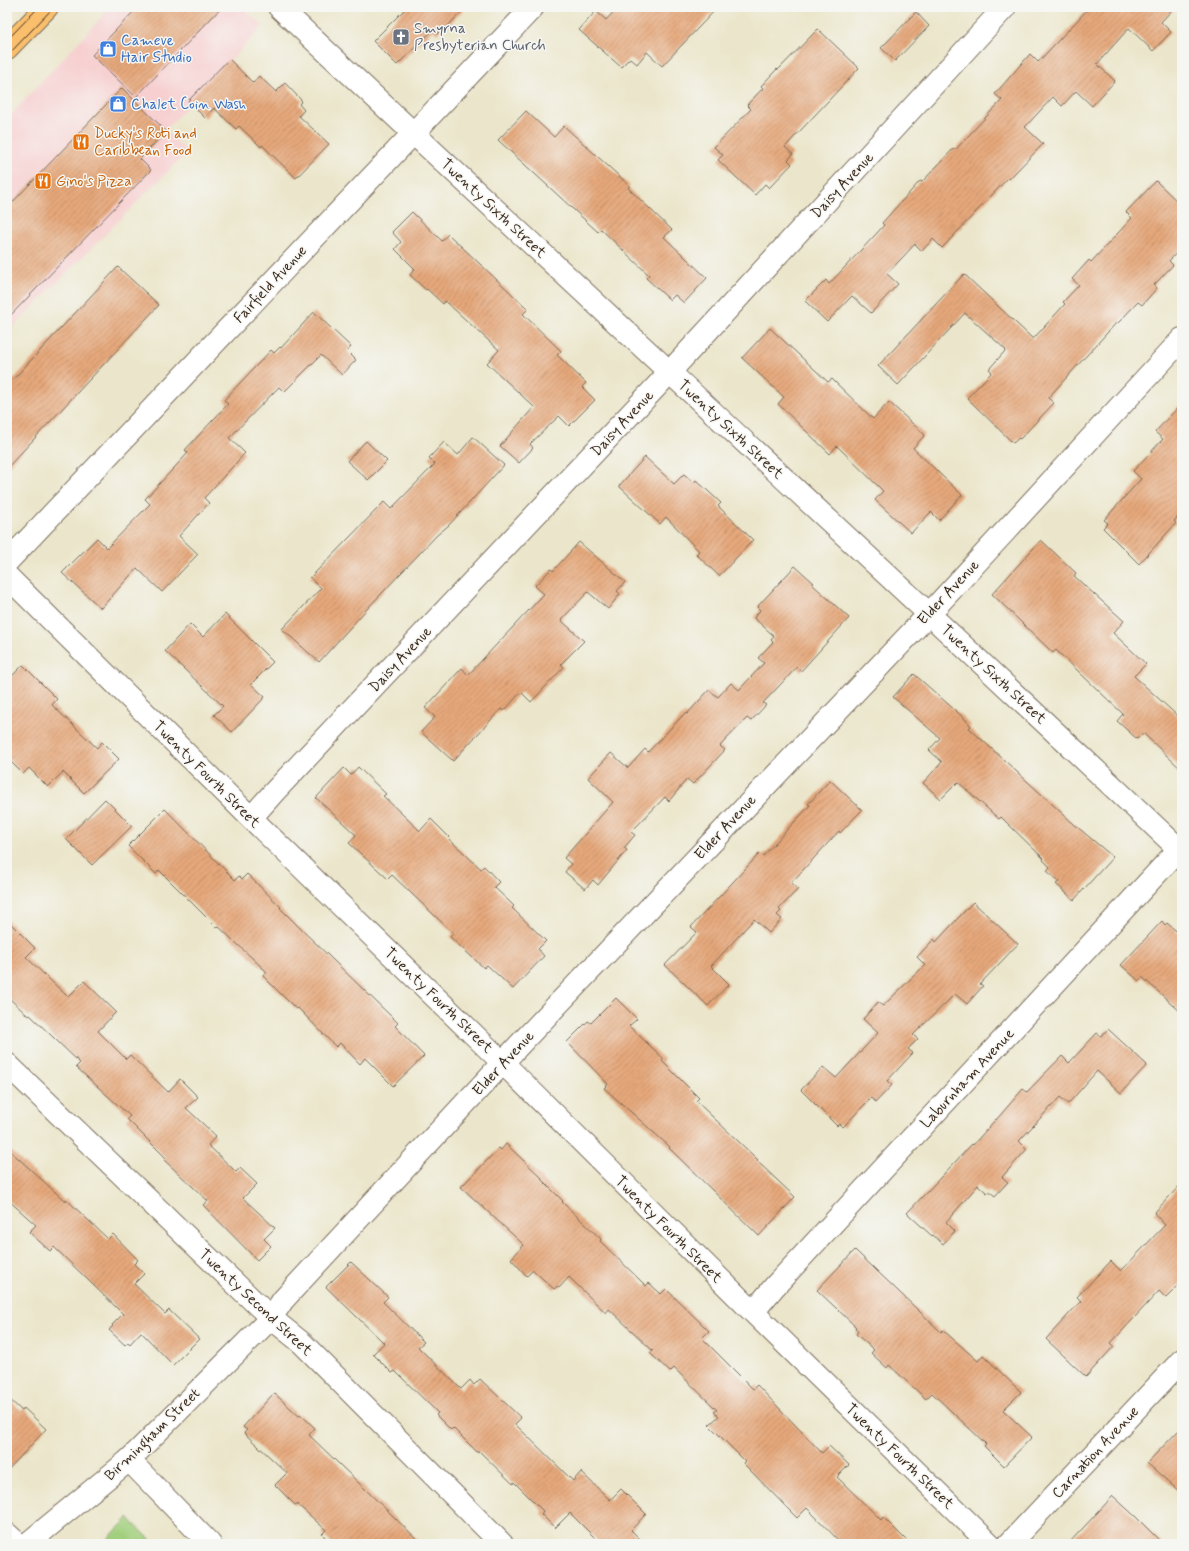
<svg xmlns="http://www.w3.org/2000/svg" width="1189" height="1551" viewBox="0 0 1189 1551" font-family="Mynerve,sans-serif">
<defs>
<pattern id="building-hatch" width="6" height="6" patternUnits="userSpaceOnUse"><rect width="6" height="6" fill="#e6a87c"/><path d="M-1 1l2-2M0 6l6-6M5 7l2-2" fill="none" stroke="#bc8965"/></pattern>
</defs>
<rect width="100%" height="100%" fill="#f6f6f2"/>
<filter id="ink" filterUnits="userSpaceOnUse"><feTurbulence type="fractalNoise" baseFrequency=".025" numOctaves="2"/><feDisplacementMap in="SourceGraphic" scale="8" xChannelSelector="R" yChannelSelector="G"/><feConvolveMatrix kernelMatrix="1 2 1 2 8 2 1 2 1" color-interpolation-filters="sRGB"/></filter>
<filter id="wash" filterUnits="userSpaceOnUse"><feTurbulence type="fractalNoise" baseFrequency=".012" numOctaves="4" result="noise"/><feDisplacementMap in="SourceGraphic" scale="16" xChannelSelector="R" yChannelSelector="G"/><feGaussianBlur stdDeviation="0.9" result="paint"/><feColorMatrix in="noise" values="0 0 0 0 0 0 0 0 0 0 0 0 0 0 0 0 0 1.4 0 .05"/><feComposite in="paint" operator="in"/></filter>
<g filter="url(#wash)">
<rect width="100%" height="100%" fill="#ebe6cb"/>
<path fill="#f7cfd0" d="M111,7H241L263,26L165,130L187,152L7,333V119Z"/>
<path fill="#a1cf7d" stroke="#6e7c4e" d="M128,1518L155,1544H103Z"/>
<g id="blocks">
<path fill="url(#building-hatch)" d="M138,7H222L136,97L92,55Z
M407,7H466L444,30L442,28L437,34L433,30L397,65L373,41Z
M618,7H718L662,66L647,52L637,64L630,58L621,67L579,30L596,11L606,20Z
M1090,7H1175L1161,22L1171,32L1153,51L1129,28L1097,64L1115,81L1092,106L1076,91L1062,106L1053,97L1025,127L1043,144L1009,179L1008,178L942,248L933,239L922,251L915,244L887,274L898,284L871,313L852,296L827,322L805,301L826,280L829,284L877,233L884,225L882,223L920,181L922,182L953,149L955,150L984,119L1002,100L995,94L1030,54L1038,62Z
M916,12L929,26L895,61L881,48Z
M818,29L859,68L785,147L793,154L788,160L792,164L769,188L765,184L755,195L718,160L723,155L714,147L751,109L747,105L763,88L761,86L777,69L778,70Z
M229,59L253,83L259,76L276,92L285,83L302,101L299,104L304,110L299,116L329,144L296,178L262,145L261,147L239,126L236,129L214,108L205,118L188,101Z
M122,88L166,131L140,159L151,170L7,319V208Z
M526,111L554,137L564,126L630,186L628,188L672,230L664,237L707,278L684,303L675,295L670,300L646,278L649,275L601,229L598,232L498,140Z
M1156,181L1182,206V247L1169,261L1173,265L1154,285L1157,288L1142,305L1138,302L1118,323L1117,322L1048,398L1054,403L1020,439L1019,438L1013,443L967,398L992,372L989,369L1006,350L965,313L898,385L878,366L964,274L1033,339L1065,304L1063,302L1079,285L1072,279L1089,260L1091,262L1132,218L1126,212Z
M412,212L442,241L448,234L528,309L523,314L561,351L557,355L586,383L582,387L595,400L569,426L559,416L530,444L533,448L519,463L500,446L534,407L487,363L499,350L445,301L443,304L427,289L426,290L410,275L415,269L395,249L401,242L392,232Z
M118,267L159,305L7,468V386Z
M314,312L351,347L347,351L356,360L342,375L321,355L284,392L279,387L229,438L245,453L204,498L209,503L179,536L198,554L162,592L137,568L101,608L62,573L97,538L107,548L150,504L145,499L188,453L185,450L228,404L224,400L271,350L274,353L280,347L281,348Z
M770,328L828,382L832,379L873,419L889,402L925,435L913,448L962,495L939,520L931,512L911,533L875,500L883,491L837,446L830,454L778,404L784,397L742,358Z
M1182,403V512L1174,521L1176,523L1139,564L1103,528L1108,523L1104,520L1141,479L1133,471L1163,439L1155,432Z
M473,437L504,465L449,525L437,535L366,610L319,662L282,629L321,588L310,578L384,502L391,509L435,464L429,458L444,442L458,455Z
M366,441L387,461L368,480L347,461Z
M645,457L674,484L684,474L694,483L696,480L721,503L718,506L753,540L719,576L696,554L699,551L666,517L660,524L619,486Z
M1041,540L1076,573L1074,576L1124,621L1113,633L1146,664L1134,676L1182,720V770L1143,733L1137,739L1117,721L1123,714L1056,650L1053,653L992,594Z
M579,542L625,582L617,591L620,594L608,609L588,592L561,620L584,641L561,664L564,667L531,702L521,692L504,711L501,709L453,761L421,732L435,717L425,708L462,668L468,675L544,594L535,586L551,569L553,571Z
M795,566L814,583L812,584L849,618L801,671L797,667L763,703L766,705L751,721L747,718L720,746L725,750L693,784L687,779L669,801L665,797L631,832L635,835L624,848L627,850L598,885L593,880L585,889L565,872L571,864L564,858L613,802L588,778L611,753L628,768L645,749L648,752L685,713L687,714L709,690L718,697L731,683L739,690L764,663L758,658L773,642L771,640L774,636L754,618L760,610L757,607Z
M225,614L273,662L251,684L265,697L232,732L214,715L223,706L165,651L190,624L203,637Z
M23,665L57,699L52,705L97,748L102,742L119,759L84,793L63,772L48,787L29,768L23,774L7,758V681Z
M914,674L965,719L971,726L969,728L1075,825L1113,857L1074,900L1056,884L1059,882L1047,871L1050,867L1043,860L1044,859L1001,817L999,819L958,782L941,799L923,783L942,762L929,750L940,738L893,697Z
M358,767L386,794L383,796L420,831L431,819L450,838L449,839L481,869L484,866L499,882L494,887L514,906L512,908L546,941L538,949L544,956L513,989L487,965L484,968L450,937L453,933L392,875L388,879L349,843L356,835L316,798L344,768L351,775Z
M830,780L862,810L840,833L839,831L791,883L798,889L779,909L781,911L777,915L782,919L769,933L754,919L711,966L729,984L708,1006L665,965L697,932L691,927L760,853L763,856L810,805L808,804Z
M105,799L132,826L92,865L66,839Z
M165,809L235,880L239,876L242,879L247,874L281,907L280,908L300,928L398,1023L395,1026L424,1056L393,1086L365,1058L360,1064L340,1043L336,1047L298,1008L296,1009L263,976L267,972L218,926L217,928L159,870L156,874L128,846Z
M973,902L1018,944L980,984L983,986L967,1004L955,994L913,1035L918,1039L908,1049L913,1053L887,1081L892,1085L876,1102L871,1098L843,1127L839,1124L837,1126L801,1090L823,1067L836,1078L878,1033L863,1019L878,1002L883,1006L925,965L917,957L934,939L936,942Z
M7,920L35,948L26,957L68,997L84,981L116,1012L98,1031L126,1059L130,1055L168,1092L180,1079L198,1097L186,1108L216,1136L208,1145L236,1172L240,1168L257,1184L243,1198L275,1228L264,1239L271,1246L257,1260L203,1205L208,1201L164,1160L166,1158L127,1119L130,1116L76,1067L80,1063L30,1015L28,1016L7,996Z
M1162,921L1165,925L1167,923L1182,936V1013L1142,977L1139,981L1121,965Z
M616,998L637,1019L629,1026L664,1059L662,1061L699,1098L696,1101L758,1160L757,1161L795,1197L759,1236L669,1148L670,1147L604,1088L608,1084L567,1042L588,1021L591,1023Z
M1108,1029L1147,1065L1121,1093L1097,1071L1068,1104L1060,1097L1019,1141L1027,1149L1002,1177L1008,1182L995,1196L989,1191L987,1193L978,1185L946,1222L955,1231L943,1244L933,1235L932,1236L907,1213L972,1144L973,1145L996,1119V1120L1023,1089L1027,1092L1062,1056L1069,1063L1097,1033L1101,1036Z
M506,1144L542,1178L541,1179L563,1201L562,1202L601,1239L600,1241L646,1286L649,1283L661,1294L666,1289L709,1331L702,1338L753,1389L757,1385L822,1453L829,1446L849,1465L837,1477L881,1520L883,1517L910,1544H842L807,1508L797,1518L743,1463L745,1461L709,1425L719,1416L714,1412L717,1410L674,1368L670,1372L650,1353L653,1351L609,1309L606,1313L569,1277L559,1288L558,1286L554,1289L533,1270L527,1276L511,1259L524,1245L461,1187L499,1148L501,1150Z
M7,1148L65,1201L66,1199L108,1239L113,1234L138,1260L134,1264L144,1274L134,1284L165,1314L169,1310L199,1339L173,1365L141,1332L130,1344L128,1342L125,1345L109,1330L113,1326L112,1325L123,1314L54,1247L50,1251L29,1232L36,1225L7,1199Z
M1182,1183V1282L1166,1298L1159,1291L1111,1343L1114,1346L1086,1377L1046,1339L1081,1301L1077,1297L1111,1261L1121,1271L1165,1225L1154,1213Z
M855,1250L941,1332L943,1330L978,1361L983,1355L1021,1392L1003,1410L1032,1437L1004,1466L984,1446L986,1444L932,1393L926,1399L889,1365L887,1368L871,1353L874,1350L856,1334L858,1332L855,1328L856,1327L817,1290Z
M351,1262L388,1297L383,1302L424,1342L418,1347L461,1389L470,1380L474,1385L480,1379L521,1418L515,1424L573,1481L581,1472L610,1500L621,1489L646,1514L631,1530L645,1544H601L570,1513L555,1528L541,1514L543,1511L514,1482L513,1484L479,1451L478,1453L453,1428L451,1430L436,1415L438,1413L395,1371L392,1373L373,1354L384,1343L326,1287Z
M274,1393L299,1416L300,1414L315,1428L309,1435L422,1544H332L322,1534L326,1530L297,1504L295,1505L275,1485L287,1473L244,1433L247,1430L243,1427Z
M7,1397L22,1411L24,1408L46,1429L7,1471Z
M1182,1427V1494L1147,1463Z
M1113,1496L1137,1518L1163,1544H1068Z"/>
</g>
</g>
<g filter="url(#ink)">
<use href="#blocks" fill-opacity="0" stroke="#796c5b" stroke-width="1"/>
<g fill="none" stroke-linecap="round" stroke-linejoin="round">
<g stroke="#796c5b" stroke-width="24">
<path id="minor" d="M279,7C579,290 883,568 1182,852
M7,562L533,7
M7,576L251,818L503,1063L753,1312L990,1544
M251,818L274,792L655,388L1005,7
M7,1064L271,1318L302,1343L502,1544
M753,1312L775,1286L1182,846
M129,1460L210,1544
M7,1534L18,1544
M1009,1544L1182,1360"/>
</g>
<g stroke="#796c5b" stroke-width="24">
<path id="tertiary" d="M27,1544L129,1460L271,1318L283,1300L521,1043L930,613L1182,339"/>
</g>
<g stroke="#796c5b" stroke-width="24">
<path id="primary" d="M7,48L47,7"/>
</g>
<use href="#minor" stroke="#fff" stroke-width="22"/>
<use href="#tertiary" stroke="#fff" stroke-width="22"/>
<use href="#primary" stroke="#f9bf6d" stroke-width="22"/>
<path stroke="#3b2a1e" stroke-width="1" d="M7,40L39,7
M7,56L54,7"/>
</g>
</g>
<defs>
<g id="church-square" transform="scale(0.9)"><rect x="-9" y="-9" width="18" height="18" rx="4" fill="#6b7280" stroke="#f6f6f2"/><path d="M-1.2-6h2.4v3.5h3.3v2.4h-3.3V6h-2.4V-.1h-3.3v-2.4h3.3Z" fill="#fff"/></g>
<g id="shop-square" transform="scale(0.9)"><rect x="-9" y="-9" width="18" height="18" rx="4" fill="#3f7fe0" stroke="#f6f6f2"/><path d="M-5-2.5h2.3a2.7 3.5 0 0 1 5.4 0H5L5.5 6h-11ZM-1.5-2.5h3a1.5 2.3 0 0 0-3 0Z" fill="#fff"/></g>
<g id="restaurant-square" transform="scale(0.9)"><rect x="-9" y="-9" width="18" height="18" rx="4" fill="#e8710a" stroke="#f6f6f2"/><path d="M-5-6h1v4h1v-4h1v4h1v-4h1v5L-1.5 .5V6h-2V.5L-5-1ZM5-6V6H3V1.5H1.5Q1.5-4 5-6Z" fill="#fff"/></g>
</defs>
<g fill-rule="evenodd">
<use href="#church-square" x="401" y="37"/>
<use href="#shop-square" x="108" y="49"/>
<use href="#shop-square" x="118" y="104"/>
<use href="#restaurant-square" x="81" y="142"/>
<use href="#restaurant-square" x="43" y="181"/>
</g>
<g text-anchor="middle" stroke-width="3" stroke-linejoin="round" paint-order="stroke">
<g font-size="15" fill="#5b616d" stroke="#f6f6f2" text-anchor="start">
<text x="414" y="33">Smyrna<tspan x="414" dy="17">Presbyterian Church</tspan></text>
</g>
<g font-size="15" fill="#366cbe" stroke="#f6f6f2" text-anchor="start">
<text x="121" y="45">Cameve<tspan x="121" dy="17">Hair Studio</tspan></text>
<text x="131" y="109">Chalet Coin Wash</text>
</g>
<g font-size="15" fill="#c56008" stroke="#f6f6f2" text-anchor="start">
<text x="94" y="138">Ducky's Roti and<tspan x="94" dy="17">Caribbean Food</tspan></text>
<text x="56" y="186">Gino's Pizza</text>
</g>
<g font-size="15" fill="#3b2a1e" stroke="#f6f6f2">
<text transform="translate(842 185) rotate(-47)" y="5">Daisy Avenue</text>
<text transform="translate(494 208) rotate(43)" y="5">Twenty Sixth Street</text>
<text transform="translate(270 284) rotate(-47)" y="5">Fairfield Avenue</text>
<text transform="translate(622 423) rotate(-47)" y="5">Daisy Avenue</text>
<text transform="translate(731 429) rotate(43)" y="5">Twenty Sixth Street</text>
<text transform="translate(948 592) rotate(-47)" y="5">Elder Avenue</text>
<text transform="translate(400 659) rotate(-47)" y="5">Daisy Avenue</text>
<text transform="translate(994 674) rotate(43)" y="5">Twenty Sixth Street</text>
<text transform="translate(207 774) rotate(45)" y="5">Twenty Fourth Street</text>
<text transform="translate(725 827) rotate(-47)" y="5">Elder Avenue</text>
<text transform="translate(439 1000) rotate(44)" y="5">Twenty Fourth Street</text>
<text transform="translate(503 1063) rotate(-47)" y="5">Elder Avenue</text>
<text transform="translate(967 1078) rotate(-47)" y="5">Laburnham Avenue</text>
<text transform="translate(669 1229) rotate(45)" y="5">Twenty Fourth Street</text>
<text transform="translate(256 1302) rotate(43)" y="5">Twenty Second Street</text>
<text transform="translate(152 1434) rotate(-44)" y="5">Birmingham Street</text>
<text transform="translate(1095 1452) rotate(-47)" y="5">Carnation Avenue</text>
<text transform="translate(900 1456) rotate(44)" y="5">Twenty Fourth Street</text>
</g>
</g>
<rect width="1189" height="1551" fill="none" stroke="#f6f6f2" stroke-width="24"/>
</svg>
